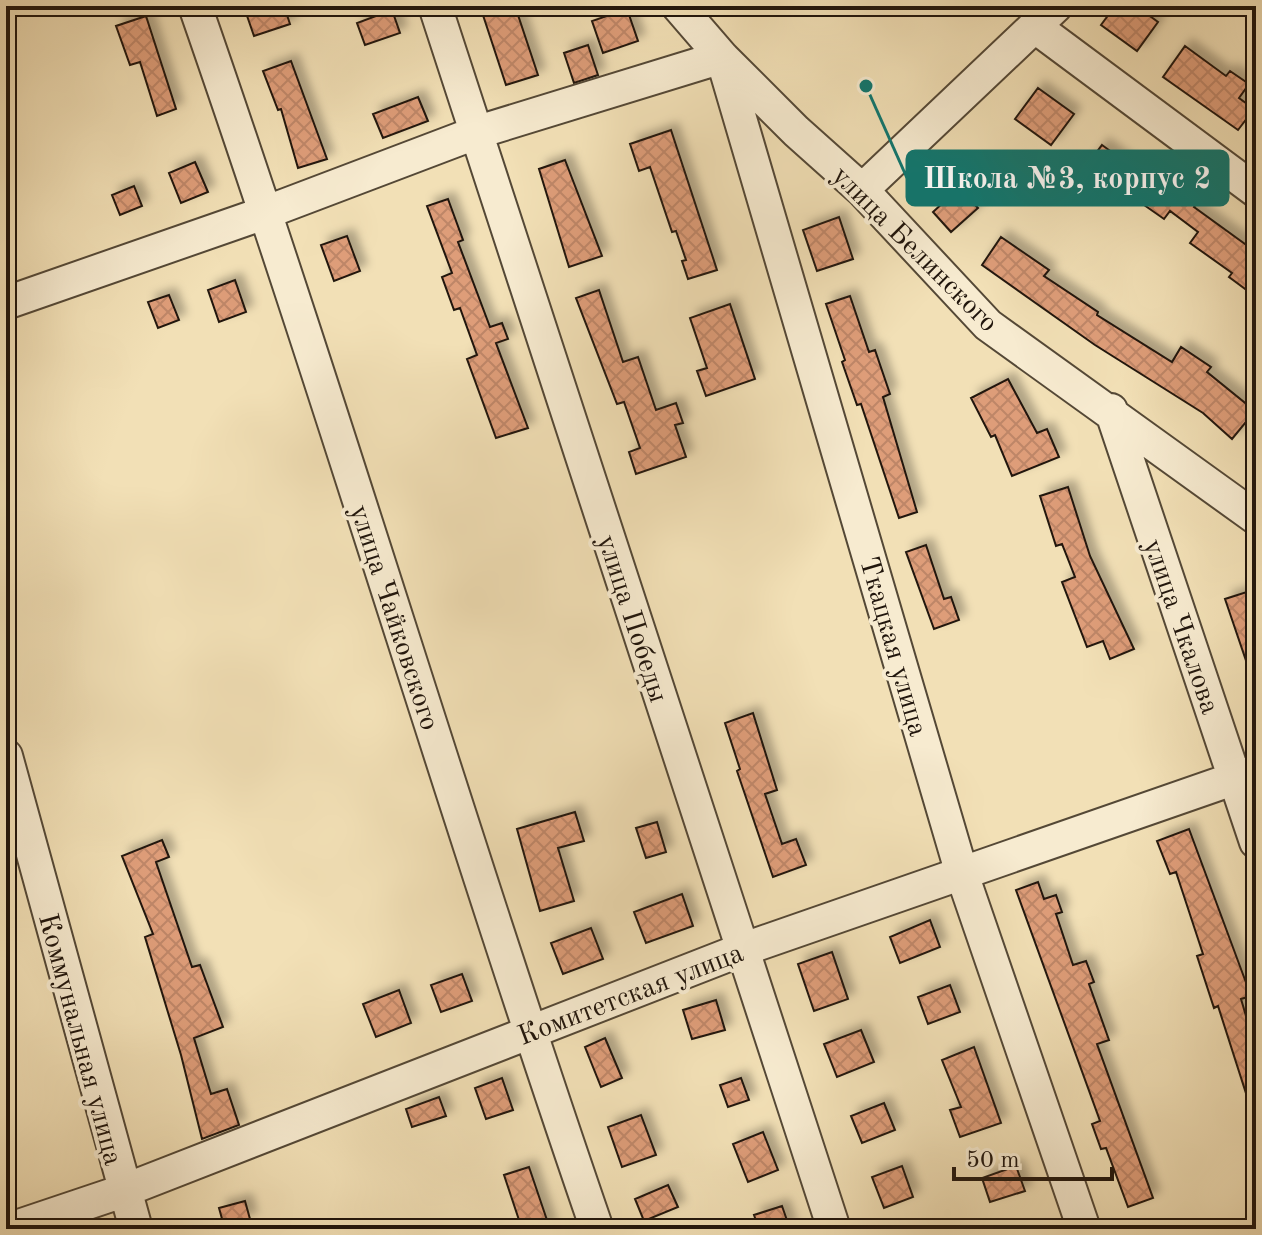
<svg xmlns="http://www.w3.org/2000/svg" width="1262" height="1235" viewBox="0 0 1262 1235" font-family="'Old Standard TT',serif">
<defs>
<pattern id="building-cross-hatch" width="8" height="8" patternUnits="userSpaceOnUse" patternTransform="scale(2)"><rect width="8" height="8" fill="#de9d79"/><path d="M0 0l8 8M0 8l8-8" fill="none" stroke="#be8667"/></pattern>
<filter id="shadow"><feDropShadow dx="7" dy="-7" stdDeviation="4" flood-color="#0004"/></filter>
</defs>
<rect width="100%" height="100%" fill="#f2e0b6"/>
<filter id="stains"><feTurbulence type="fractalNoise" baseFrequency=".0025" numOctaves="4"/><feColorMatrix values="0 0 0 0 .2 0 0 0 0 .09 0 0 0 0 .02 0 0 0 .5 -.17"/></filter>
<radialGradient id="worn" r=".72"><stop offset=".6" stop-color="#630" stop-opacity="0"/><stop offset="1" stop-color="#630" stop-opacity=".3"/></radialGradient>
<path fill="url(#building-cross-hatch)" stroke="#20150c" stroke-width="2" filter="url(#shadow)" d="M258,6H284L290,24L254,36L245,10Z
M480,6H515L538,75L506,85Z
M1115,6H1136L1158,22L1137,51L1101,25Z
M627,9L638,41L603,53L592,21Z
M392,10L400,33L365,45L357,23Z
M146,16L176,109L157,116L140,62L130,65L116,26Z
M588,45L598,75L574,83L564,53Z
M1185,46L1226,76L1230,71L1249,84L1239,98L1254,109L1238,130L1163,77Z
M291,61L327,159L298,168L281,109L278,110L263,71Z
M1038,88L1074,114L1051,145L1015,119Z
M418,97L428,121L383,138L373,114Z
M671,130L717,270L688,279L682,261L686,260L676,231L672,232L650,167L639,171L630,144Z
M1102,145L1146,177L1154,167L1199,200L1194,207L1256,252V297L1229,277L1232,273L1190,243L1198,232L1170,211L1164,219L1087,165Z
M565,160L602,256L569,267L539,169Z
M195,162L208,192L181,203L169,173Z
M134,186L142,206L120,215L112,195Z
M959,188L978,208L951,232L933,212Z
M448,199L463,240L458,242L490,327L502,323L508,339L496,343L528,428L496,438L467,359L477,355L460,308L454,310L442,277L452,273L427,206Z
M839,217L853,259L817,271L803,230Z
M347,236L360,271L334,281L321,245Z
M1001,237L1049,270L1044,276L1098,312L1097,315L1172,362L1181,347L1211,367L1207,372L1255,411L1232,439L1203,413L1095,345L982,265Z
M235,280L246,312L219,322L208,290Z
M599,290L623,362L638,357L656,410L676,403L683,423L675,425L686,457L636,474L629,452L640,448L624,402L617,404L576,298Z
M169,295L179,320L158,328L148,302Z
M850,296L869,352L875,350L890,394L883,397L917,512L899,518L861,404L857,405L842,362L845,360L826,304Z
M730,304L755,379L706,396L697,371L707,368L690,318Z
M1008,379L1037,433L1047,429L1059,457L1012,476L995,435L991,437L971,398Z
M1068,487L1090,556L1134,649L1110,659L1103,641L1087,647L1062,582L1075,577L1062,544L1056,546L1040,496Z
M926,545L944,599L951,597L959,620L934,629L906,552Z
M1256,589V683L1254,684L1225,599Z
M753,713L777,790L765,794L782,844L796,839L806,865L773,877L737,771L740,769L725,723Z
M575,812L584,841L558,848L574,901L540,911L517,829Z
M657,822L666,852L646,858L636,828Z
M1189,829L1251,996L1241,999L1256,1050V1111L1252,1112L1218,1006L1214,1008L1197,956L1203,954L1176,872L1170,874L1157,841Z
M162,840L169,857L156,862L192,967L200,965L223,1027L194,1038L211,1094L227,1089L239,1125L202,1139L181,1055L145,937L153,934L122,856Z
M1038,882L1044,899L1056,895L1062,912L1056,914L1073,965L1086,961L1094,982L1089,984L1109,1040L1097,1044L1153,1198L1128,1207L1106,1148L1101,1149L1092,1124L1100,1121L1016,890Z
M682,894L693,926L646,943L634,912Z
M930,920L940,947L900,963L890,937Z
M591,928L603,959L563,974L551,943Z
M832,952L848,999L814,1011L798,964Z
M462,974L472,1001L441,1012L431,985Z
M950,985L960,1012L928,1024L918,997Z
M399,990L411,1023L376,1037L363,1004Z
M716,1000L725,1030L692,1039L683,1010Z
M861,1030L874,1062L837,1077L824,1044Z
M605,1038L622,1078L601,1087L585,1047Z
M974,1047L1001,1123L960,1137L950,1110L961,1107L942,1060Z
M502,1078L513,1110L486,1119L475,1088Z
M741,1078L749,1100L728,1107L720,1085Z
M439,1097L446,1116L412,1127L406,1109Z
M884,1103L895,1130L862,1143L851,1116Z
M641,1115L656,1155L622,1167L608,1127Z
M763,1132L778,1170L748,1182L733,1144Z
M902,1166L913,1197L884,1208L872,1177Z
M1016,1166L1025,1191L990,1202L982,1178Z
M529,1167L550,1229H522L504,1175Z
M668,1185L678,1207L644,1221L635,1199Z
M245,1201L250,1219L224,1226L219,1208Z
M782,1206L790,1229H759L754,1215Z"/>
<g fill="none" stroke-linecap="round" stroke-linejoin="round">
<g stroke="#544836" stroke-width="36">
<path id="minor" d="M195,6C336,411 457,823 597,1229
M435,6L834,1229
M678,6L722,57L796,131L862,190L988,325L1256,518
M1034,26L1256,191
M862,190L1056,6
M6,303L267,212L478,132L722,57L962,874L1084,1229
M1111,410L1256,842
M6,756L136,1229
M10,1229L123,1191L741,950L1256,771"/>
</g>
<use href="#minor" stroke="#f7ebd0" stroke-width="32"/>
</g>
<g text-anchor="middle" stroke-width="8" stroke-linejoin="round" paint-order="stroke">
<g font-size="28" fill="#20150c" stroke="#f7ebd0">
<text transform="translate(916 248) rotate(45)" y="10">улица Белинского</text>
<text transform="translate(396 617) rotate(72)" y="10">улица Чайковского</text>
<text transform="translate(634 618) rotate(72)" y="10">улица Победы</text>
<text transform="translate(1183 626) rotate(71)" y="10">улица Чкалова</text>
<text transform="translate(895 646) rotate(74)" y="10">Ткацкая улица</text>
<text transform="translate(630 993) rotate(-21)" y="10">Комитетская улица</text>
<text transform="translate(82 1039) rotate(75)" y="10">Коммунальная улица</text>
</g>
</g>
<path fill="none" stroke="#0f766e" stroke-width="3" d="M866 86L907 178"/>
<circle fill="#0f766e" stroke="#f7ebd0" stroke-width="3" cx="866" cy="86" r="8"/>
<rect fill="#0f766e" stroke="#0f766e" stroke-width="3" x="907" y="151" width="321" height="54" rx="8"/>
<g font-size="30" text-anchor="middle" font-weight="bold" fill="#fff">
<text x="1067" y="188">Школа №3, корпус 2</text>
</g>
<rect width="1262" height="1235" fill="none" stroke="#f2e0b6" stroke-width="32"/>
<rect x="8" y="8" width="1246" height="1219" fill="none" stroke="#20150c" stroke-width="4"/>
<rect x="16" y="16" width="1230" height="1203" fill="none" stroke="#20150c" stroke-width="2"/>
<path d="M954 1167v12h158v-12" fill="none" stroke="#20150c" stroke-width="4"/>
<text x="966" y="1167" font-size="24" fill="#20150c" stroke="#f7ebd0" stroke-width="6" paint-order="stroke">50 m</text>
<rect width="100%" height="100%" filter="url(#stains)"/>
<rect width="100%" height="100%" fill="url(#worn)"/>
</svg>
